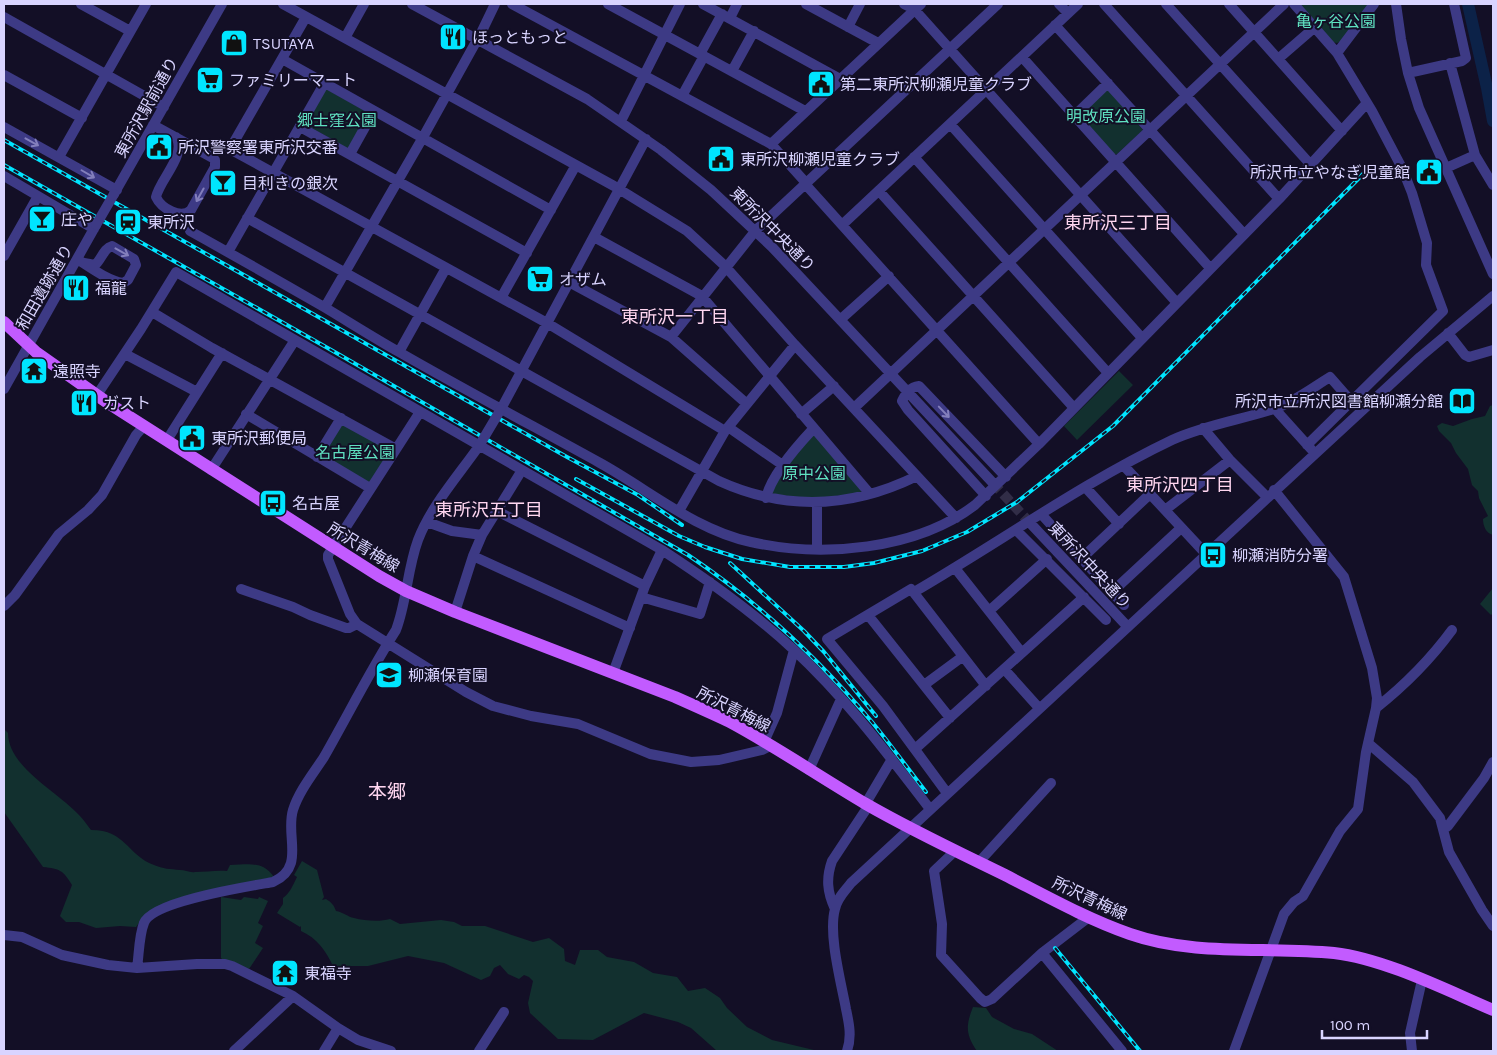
<svg xmlns="http://www.w3.org/2000/svg" width="1497" height="1055" viewBox="0 0 1497 1055" font-family="Karla,'Noto Sans JP',sans-serif">
<rect width="100%" height="100%" fill="#130f26"/>
<path fill="#12302f" d="M1298,4H1370L1343,40L1337,43L1332,42Z
M1107,88L1143,130L1117,154H1114L1079,114Z
M326,89L369,113L350,150L305,124Z
M1119,371L1133,385L1077,440L1064,426Z
M1493,405V535C1486,533 1483,526 1483,519L1488,516L1479,498L1478,491L1472,485L1468,469L1456,453L1451,443L1439,431L1437,426L1442,423L1453,426L1472,419L1485,416L1490,406Z
M340,422L391,451L370,484L321,457Z
M816,434L862,489L861,493L810,499L773,494L771,491L786,467L812,435Z
M1493,588V613L1491,615L1480,604Z
M4,729L8,733C8,767 58,792 79,815C84,820 87,825 91,830C126,830 127,855 154,865C163,869 170,869 180,870C185,870 190,873 195,872C206,872 216,870 227,871L230,865C248,865 262,860 274,877L232,886L142,919L136,927L120,926L96,928L79,922H66L60,916L72,885C63,870 60,869 43,867L4,812Z
M302,861L317,870L324,897L322,900L326,899C331,902 334,905 336,911C343,912 348,917 354,918C365,921 380,922 390,919L400,924L441,920L454,922L462,926H485L533,942L549,938L564,949L565,961L575,965L580,950H598L607,957L634,962L653,973L677,977L688,991L705,988L720,998L727,1008L747,1027L772,1040L818,1051H717L691,1028L678,1022L644,1013L593,1040L558,1039L530,1013L528,1003L533,981L529,977L524,975L519,979L508,974L500,965L494,968L490,976L481,980L444,963L408,956L368,966H333C326,951 317,938 301,931V926L300,927L277,913L283,904V898C290,893 293,885 297,877L294,875Z
M221,897L241,900L244,897L258,899L259,897L268,901L258,923L263,926L255,943L263,948L249,969L223,960L221,958Z
M973,1007L986,1008L992,1017L1014,1029L1032,1034L1058,1051H977C965,1034 966,1025 973,1007Z"/>
<g fill="none" stroke-linecap="round" stroke-linejoin="round">
<path stroke="#0c2248" stroke-width="12" d="M1468,4L1487,88L1493,121"/>
<path stroke="#312d47" stroke-width="10" stroke-dasharray="10 5" stroke-linecap="butt" d="M993,483L1031,524"/>
<path stroke="#3d3a85" stroke-width="10" d="M81,4L130,31
M283,4L614,186L687,231L724,265L795,345L956,518
M412,4L587,99L661,150L711,190L772,247L993,483
M512,4L771,144L807,184
M608,4L805,111
M703,4L840,79
M806,4L878,43
M904,4L914,9L1177,303
M1059,4L1068,13
M1104,4L1279,199
M1166,4L1311,165
M1229,4L1342,131
M1294,4L1337,53L1372,111L1402,168L1412,193L1427,243L1426,265L1443,311L1307,445
M1396,4L1401,39L1408,73L1419,108L1493,274
M4,17L164,107
M306,17L230,149L547,323L725,431
M730,18L737,4
M1055,25L1244,234
M848,27L860,4
M345,38L364,4
M1337,53L1374,4
M700,54L722,14
M1022,57L1210,268
M282,59L551,210
M1278,59L1315,27
M1450,63L1475,155L1493,185
M732,71L754,31
M1408,73L1462,61L1466,58L1454,4
M4,75L82,118
M682,96L704,56
M1075,115L1108,83
M621,121L680,4
M950,124L1142,338
M153,125L213,158L215,160V167L191,210C181,220 161,208 156,197C160,179 187,155 176,137
M4,127L117,190
M300,127L527,253
M771,144L921,4
M350,154L374,111
M59,157L146,4
M914,157L1108,373
M1446,168L1475,155
M4,176L94,229
M806,185L1039,444
M879,191L1074,408
M114,194L222,4
M247,218L719,481C785,511 852,508 917,476
M842,225L1078,4
M190,231C235,256 279,281 324,307C349,322 374,338 399,352C465,390 533,426 600,463C649,490 695,530 751,542C822,558 916,550 975,505L1039,444L1279,199L1367,103
M594,237L700,295L705,300L870,494
M228,252L324,84
M4,256L38,196
M77,259C91,268 107,280 123,283L128,280L136,265L134,259L112,246C104,248 101,260 95,265L84,263
M569,282L671,337L747,404
M501,298L576,165
M325,307L422,139L482,31L495,4
M152,312L212,348L396,449
M841,319L889,276
M1448,333L1465,355L1469,357L1493,350
M671,337L756,230L998,4
M399,352L446,268
M125,354L197,392
M4,389L96,225
M97,395L141,329L176,272L662,550C708,580 753,612 793,649C845,697 887,753 930,809
M854,408L1284,4
M501,409L646,139
M1275,409L1311,449
M420,412L328,555V559L350,614L357,624L466,692L493,706L531,716L578,724L650,754L691,762L719,760L762,750L770,746
M246,414L370,488
M801,414L834,386
M728,427L784,466
M1203,428L1230,460L1267,497
M167,440L222,353
M317,457L341,418
M1124,466L1206,554
M211,470L295,340
M1086,488L1119,524
M986,496L908,410L902,401C906,393 910,387 919,386L1006,477
M766,498C771,476 798,445 813,429
M1165,510L1230,460
M497,511L645,586
M679,511L725,431L795,345
M1042,515L1112,592L1181,528
M427,522L452,531L482,535
M1031,524L1127,626
M1016,530L1106,620
M817,549V502
M473,556L630,628
M1082,558L1150,494
M955,568L1022,653
M241,589L293,607L310,615L346,628H349L357,624
M914,592C1000,542 1082,483 1172,440C1205,425 1240,420 1274,409C1294,402 1312,388 1330,377L1351,401
M1112,592L1124,605
M641,597L700,614L710,582
M4,606L15,595L59,534L88,510L102,495L136,435L144,426
M989,611L1047,559
M455,612L473,556L482,535L522,470
M868,615L950,718
M1004,669L1039,708
M613,673L645,586L662,550
M924,685L962,657
M1376,708C1405,685 1430,660 1452,630
M764,742L777,713L794,650
M1368,743L1413,782L1440,818L1449,852L1482,910L1493,926
M915,749L1084,597
M809,770L841,699
M947,793L883,706L827,639L911,589L986,686
M866,803L892,759
M1444,829L1448,826L1484,778L1493,762
M955,851L934,871L942,924L941,955L980,998L985,1002L992,999L1042,953
M979,862L1051,783
M835,909C827,892 826,878 832,861L869,805
M1089,917L1042,953L1122,1051
M4,935L22,937L62,955L108,965L137,968L197,964H225L232,966L293,996L338,1028L358,1040L391,1051
M137,968C139,955 139,935 144,923C152,901 251,886 273,882C306,867 285,836 293,810C299,791 313,774 324,757C348,715 370,671 396,630C407,601 407,570 418,540C431,506 458,476 479,446
M234,1051L293,996
M324,1051L338,1028
M479,1051L504,1012
M847,1051C852,1037 849,1023 846,1009C841,982 828,934 835,909C837,898 845,891 851,883L1420,357L1493,296
M1234,1051L1284,914L1294,902L1303,896L1340,831L1358,809L1366,752L1376,708L1377,698L1372,668L1344,577L1274,490
M1412,1051L1410,1033L1422,980"/>
<path stroke="#c25bff" stroke-width="12" d="M4,322L37,353L108,403L379,576L406,591L455,612L675,697C693,705 711,713 728,721C775,746 820,777 866,804C911,830 958,852 1005,875C1046,896 1087,919 1130,934C1196,957 1266,946 1334,953C1385,959 1446,990 1493,1010"/>
<g stroke="#00e5ff" stroke-width="4">
<path id="rail" d="M4,140L567,457L638,495L682,525
M4,165L333,351L688,555C757,601 819,659 872,722C891,745 908,769 926,792
M576,479L679,536L705,547L742,559L790,567H844L874,563L922,551L967,532L1017,502L1113,426L1370,167
M730,563L804,631L824,652L876,716
M1055,948L1140,1051"/>
</g>
<use href="#rail" stroke="#130f26" stroke-width="2" stroke-dasharray="5.5" stroke-linecap="butt"/>
<path stroke="#3d3a85" stroke-width="10" d="M96,225L114,194
M479,446L501,409"/>
</g>
<defs><path id="oneway-shaft" d="M-6 0H5M1.5-3L5.5 0L1.5 3" fill="none" stroke-width="1.6" stroke-linecap="round" stroke-linejoin="round" transform="scale(1.25)"/></defs>
<g stroke="#837fbc">
<use href="#oneway-shaft" transform="translate(32 142) rotate(29)"/>
<use href="#oneway-shaft" transform="translate(88 174) rotate(30)"/>
<use href="#oneway-shaft" transform="translate(200 195) rotate(119)"/>
<use href="#oneway-shaft" transform="translate(122 252) rotate(29)"/>
<use href="#oneway-shaft" transform="translate(944 412) rotate(46)"/>
</g>
<defs>
<g id="restaurant-square" transform="scale(1.4375)"><rect x="-9" y="-9" width="18" height="18" rx="4" fill="#00e5ff" stroke="#130f26"/><path d="M-5-6h1v4h1v-4h1v4h1v-4h1v5L-1.5 .5V6h-2V.5L-5-1ZM5-6V6H3V1.5H1.5Q1.5-4 5-6Z" fill="#111"/></g>
<g id="shop-square" transform="scale(1.4375)"><rect x="-9" y="-9" width="18" height="18" rx="4" fill="#00e5ff" stroke="#130f26"/><path d="M-5-2.5h2.3a2.7 3.5 0 0 1 5.4 0H5L5.5 6h-11ZM-1.5-2.5h3a1.5 2.3 0 0 0-3 0Z" fill="#111"/></g>
<g id="supermarket-square" transform="scale(1.4375)"><rect x="-9" y="-9" width="18" height="18" rx="4" fill="#00e5ff" stroke="#130f26"/><path d="M-6-5.5h2.5l.6 2H6L4.5 2H-2.5L-4.4-4H-6ZM-1.5 3.2a1.3 1.3 0 1 0 .1 0ZM3 3.2a1.3 1.3 0 1 0 .1 0Z" fill="#111"/></g>
<g id="civic-square" transform="scale(1.4375)"><rect x="-9" y="-9" width="18" height="18" rx="4" fill="#00e5ff" stroke="#130f26"/><path d="M-.6-6.5H3V-4.5H.6V-3L4-1V1h2V6H-6V1h2V-1L-.6-3ZM-1.2 2.5V6h2.4V2.5Z" fill="#111"/></g>
<g id="bar-square" transform="scale(1.4375)"><rect x="-9" y="-9" width="18" height="18" rx="4" fill="#00e5ff" stroke="#130f26"/><path d="M-6-5H6L.8 .8V4.5H3.5V6h-7V4.5H-.8V.8Z" fill="#111"/></g>
<g id="station-square" transform="scale(1.4375)"><rect x="-9" y="-9" width="18" height="18" rx="4" fill="#00e5ff" stroke="#130f26"/><path d="M-3-6H3Q5-6 5-4V2Q5 4 3 4L4.5 6H3L1.5 4h-3L-3 6H-4.5L-3 4Q-5 4-5 2V-4Q-5-6-3-6ZM-3.5-4v3h7v-3ZM-3.5 1v1.5H-2V1ZM2 1v1.5H3.5V1Z" fill="#111"/></g>
<g id="temple-square" transform="scale(1.4375)"><rect x="-9" y="-9" width="18" height="18" rx="4" fill="#00e5ff" stroke="#130f26"/><path d="M0-6L5-2H3V0L6.5 2.5H4V6H1.5V3h-3V6H-4V2.5H-6.5L-3 0V-2H-5Z" fill="#111"/></g>
<g id="library-square" transform="scale(1.4375)"><rect x="-9" y="-9" width="18" height="18" rx="4" fill="#00e5ff" stroke="#130f26"/><path d="M-6-4Q-3-5.5-.7-3.5V5Q-3 3-6 4ZM6-4Q3-5.5 .7-3.5V5Q3 3 6 4Z" fill="#111"/></g>
<g id="bus-square" transform="scale(1.4375)"><rect x="-9" y="-9" width="18" height="18" rx="4" fill="#00e5ff" stroke="#130f26"/><path d="M-5-6H5V4H4V6H2V4H-2V6H-4V4H-5ZM-3.5-4V0h7V-4ZM-3.5 1.2v1.5H-2V1.2ZM2 1.2v1.5H3.5V1.2Z" fill="#111"/></g>
<g id="school-square" transform="scale(1.4375)"><rect x="-9" y="-9" width="18" height="18" rx="4" fill="#00e5ff" stroke="#130f26"/><path d="M0-5L7-2L0 1L-7-2ZM-4 1L0 2.5L4 1V4Q0 6-4 4Z" fill="#111"/></g>
</defs>
<g fill-rule="evenodd">
<use href="#restaurant-square" x="453" y="37"/>
<use href="#shop-square" x="234" y="43"/>
<use href="#supermarket-square" x="210" y="80"/>
<use href="#civic-square" x="821" y="84"/>
<use href="#civic-square" x="159" y="147"/>
<use href="#civic-square" x="721" y="159"/>
<use href="#civic-square" x="1429" y="172"/>
<use href="#bar-square" x="223" y="183"/>
<use href="#bar-square" x="42" y="219"/>
<use href="#station-square" x="128" y="222"/>
<use href="#supermarket-square" x="540" y="279"/>
<use href="#restaurant-square" x="76" y="288"/>
<use href="#temple-square" x="34" y="371"/>
<use href="#library-square" x="1462" y="401"/>
<use href="#restaurant-square" x="84" y="403"/>
<use href="#civic-square" x="192" y="438"/>
<use href="#bus-square" x="273" y="503"/>
<use href="#bus-square" x="1213" y="555"/>
<use href="#school-square" x="389" y="675"/>
<use href="#temple-square" x="285" y="973"/>
</g>
<g text-anchor="middle" stroke-width="4" stroke-linejoin="round" paint-order="stroke">
<g font-size="16" fill="#5fe0c0" stroke="#130f26">
<text x="1336" y="27">亀ヶ谷公園</text>
<text x="1106" y="122">明改原公園</text>
<text x="337" y="126">郷士窪公園</text>
<text x="355" y="458">名古屋公園</text>
<text x="814" y="479">原中公園</text>
</g>
<g font-size="16" fill="#d9d4ff" stroke="#130f26" text-anchor="start">
<text x="472" y="43">ほっともっと</text>
<text x="253" y="49">TSUTAYA</text>
<text x="229" y="86">ファミリーマート</text>
<text x="840" y="90">第二東所沢柳瀬児童クラブ</text>
<text x="178" y="153">所沢警察署東所沢交番</text>
<text x="740" y="165">東所沢柳瀬児童クラブ</text>
<text x="1410" y="178" text-anchor="end">所沢市立やなぎ児童館</text>
<text x="242" y="189">目利きの銀次</text>
<text x="61" y="225">庄や</text>
<text x="147" y="228">東所沢</text>
<text x="559" y="285">オザム</text>
<text x="95" y="294">福龍</text>
<text x="53" y="377">遠照寺</text>
<text x="1443" y="407" text-anchor="end">所沢市立所沢図書館柳瀬分館</text>
<text x="103" y="409">ガスト</text>
<text x="211" y="444">東所沢郵便局</text>
<text x="292" y="509">名古屋</text>
<text x="1232" y="561">柳瀬消防分署</text>
<text x="408" y="681">柳瀬保育園</text>
<text x="304" y="979">東福寺</text>
</g>
<g font-size="16" fill="#d9d4ff" stroke="#130f26">
<text transform="translate(146 107) rotate(-61)" y="6">東所沢駅前通り</text>
<text transform="translate(773 229) rotate(45)" y="6">東所沢中央通り</text>
<text transform="translate(44 287) rotate(-60)" y="6">和田遺跡通り</text>
<text transform="translate(364 547) rotate(31)" y="6">所沢青梅線</text>
<text transform="translate(1090 565) rotate(47)" y="6">東所沢中央通り</text>
<text transform="translate(734 709) rotate(27)" y="6">所沢青梅線</text>
<text transform="translate(1090 898) rotate(25)" y="6">所沢青梅線</text>
</g>
<g font-size="18" fill="#ffd6f0" stroke="#130f26">
<text x="1118" y="229">東所沢三丁目</text>
<text x="675" y="323">東所沢一丁目</text>
<text x="1180" y="491">東所沢四丁目</text>
<text x="489" y="516">東所沢五丁目</text>
</g>
<g font-size="19" fill="#ffd6f0" stroke="#130f26">
<text x="387" y="798">本郷</text>
</g>
</g>
<rect width="1497" height="1055" fill="none" stroke="#d9d4ff" stroke-width="10"/>
<path d="M1322 1030v8h105v-8" fill="none" stroke="#d9d4ff" stroke-width="2.5"/>
<text x="1330" y="1030" font-size="15" fill="#d9d4ff" stroke="#130f26" stroke-width="4" paint-order="stroke">100 m</text>
</svg>
